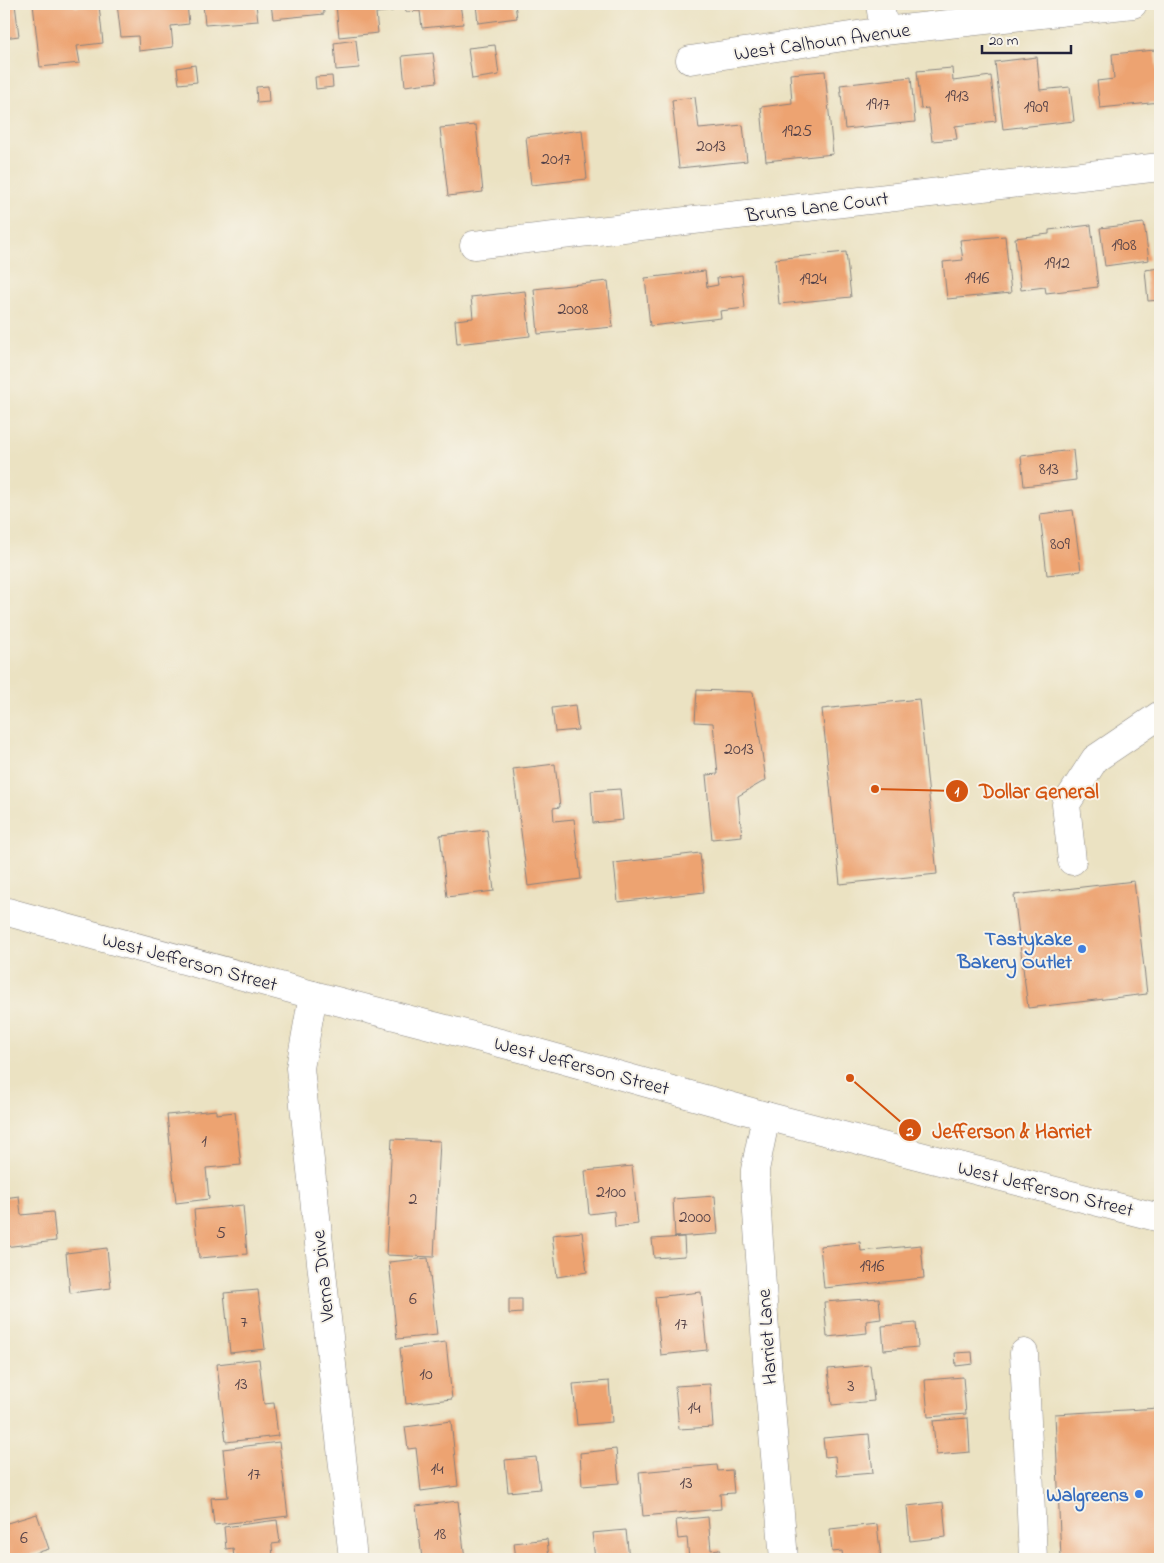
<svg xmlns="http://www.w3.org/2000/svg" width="1164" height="1563" viewBox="0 0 1164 1563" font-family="'Indie Flower',sans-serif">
<rect width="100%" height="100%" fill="#f7f3e8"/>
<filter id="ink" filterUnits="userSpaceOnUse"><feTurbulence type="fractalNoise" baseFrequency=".02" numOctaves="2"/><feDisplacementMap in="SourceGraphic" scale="10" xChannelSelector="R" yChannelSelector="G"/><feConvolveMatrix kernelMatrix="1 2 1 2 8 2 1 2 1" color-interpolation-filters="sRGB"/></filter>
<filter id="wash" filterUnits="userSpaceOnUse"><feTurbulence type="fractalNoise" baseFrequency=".0096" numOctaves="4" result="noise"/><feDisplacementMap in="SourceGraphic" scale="20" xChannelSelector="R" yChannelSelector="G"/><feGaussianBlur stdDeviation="1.12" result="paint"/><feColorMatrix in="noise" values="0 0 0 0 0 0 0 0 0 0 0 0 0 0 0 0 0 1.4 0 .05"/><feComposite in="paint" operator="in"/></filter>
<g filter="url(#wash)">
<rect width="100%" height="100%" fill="#ebe2c2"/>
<g id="blocks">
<path fill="#eda371" d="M4,4H15L19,36L4,38Z
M33,4H74L75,7L99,5L103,43L77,46L80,63L40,67Z
M117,4H187L189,24L171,26L173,47L139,51L138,36L121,37Z
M203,4H256L258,21L205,25Z
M271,4H323L324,14L273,19Z
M336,4H393V11L376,13L378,33L339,37Z
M405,4H460L463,24L422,28L420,11L406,12Z
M476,4H515L517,18L478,23Z
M356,40L359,68L336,70L334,43Z
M495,45L499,75L472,79L468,48Z
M1155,50L1160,102L1100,108L1097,81L1114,79L1112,54Z
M433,53L437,82L405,86L402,56Z
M1037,57L1040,90L1070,87L1074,121L1003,129L995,62Z
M195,65L197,82L179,84L177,68Z
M952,68L953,81L991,76L996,121L955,126L957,139L932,141L928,108L921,109L917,71Z
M825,71L833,154L766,161L761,107L792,103L790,74Z
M332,76L333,87L316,89L315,77Z
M911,77L915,122L845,129L840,85Z
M268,86L269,102L257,103L256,87Z
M695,97L699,129L743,125L747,161L679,168L672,100Z
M476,125L483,192L448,196L440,128Z
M582,130L587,179L531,185L526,137Z
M1144,223L1149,260L1105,266L1100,228Z
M1091,225L1098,287L1046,293L1045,287L1021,290L1015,238L1049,234V230Z
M1005,236L1011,293L947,299L943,262L963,260L960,240Z
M846,252L851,297L779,304L775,259Z
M1160,268V300L1148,301L1145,270Z
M705,271L707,287L718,285L717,278L742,275L745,308L720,311L721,318L650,326L645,278Z
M608,281L613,327L538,334L534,289Z
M525,291L530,336L457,344L455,320L473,318L471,297Z
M1073,450L1076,480L1024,486L1021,456Z
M1073,510L1081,571L1047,575L1040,514Z
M697,690L753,692L766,780L738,796L742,836L712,839L706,775L718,774L713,723L695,722Z
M919,699L937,874L840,884L822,709Z
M575,705L578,730L555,732L552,708Z
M555,764L560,807L553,808L554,821L574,819L581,879L528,886L513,769Z
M620,789L623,820L593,823L591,791Z
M487,830L494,891L447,897L440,835Z
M700,853L704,892L618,902L614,863Z
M1134,881L1147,994L1028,1008L1014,895Z
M216,1110V1114L235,1112L241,1165L206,1168L209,1199L176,1203L167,1115Z
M392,1139L440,1141L434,1257L386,1255Z
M632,1166L638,1224L615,1227L614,1211L589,1214L585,1171Z
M19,1196L21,1215L53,1212L56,1241L4,1247V1198Z
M715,1196L718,1234L675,1237L673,1199Z
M243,1205L247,1254L199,1258L194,1210Z
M582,1232L587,1272L557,1277L552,1235Z
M684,1237L685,1256L654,1258L652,1239Z
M860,1242L861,1251L921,1245L924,1278L824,1288L820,1246Z
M107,1248L111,1288L70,1293L66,1253Z
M428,1258L437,1335L397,1339L389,1262Z
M258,1290L265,1349L230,1353L224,1293Z
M701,1292L707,1350L661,1355L655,1297Z
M879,1298L881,1319L866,1321L867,1333L827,1337L824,1302Z
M509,1299H522V1313L509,1314Z
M916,1323L918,1347L884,1350L882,1326Z
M446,1342L452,1399L406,1404L400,1348Z
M972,1352L973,1364L956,1366L955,1353Z
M259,1359L264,1404L274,1403L278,1436L226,1442L217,1364Z
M870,1365L874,1401L832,1405L828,1369Z
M963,1377L966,1414L928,1417L925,1380Z
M609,1381L612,1422L577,1425L573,1384Z
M710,1384L713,1427L679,1429L675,1386Z
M1160,1408V1559H1061L1055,1414Z
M968,1418L970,1452L936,1455L933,1421Z
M451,1421L458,1486L421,1491L416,1448L408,1449L405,1427Z
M869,1434L873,1473L837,1476L835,1456L825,1457L823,1438Z
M279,1442L288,1516L214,1525L211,1498L228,1497L223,1449Z
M616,1449L619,1483L582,1486L580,1453Z
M536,1457L540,1489L508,1492L505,1460Z
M717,1465L718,1471L732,1470L734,1493L720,1494L721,1509L643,1516L639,1472Z
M458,1501L465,1559H422L416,1506Z
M943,1502L946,1537L910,1541L907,1506Z
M37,1514L49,1549L16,1559H4V1524Z
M708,1517L711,1550L720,1549L721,1559H689L687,1538L678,1539L676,1520Z
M277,1520L280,1543L272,1544L273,1559H234L233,1548L226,1549L224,1527Z
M877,1524L881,1559H843L842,1551L832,1552L830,1529Z
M626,1530L629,1559H595L592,1533Z
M547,1539L549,1559H516L514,1543Z"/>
</g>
</g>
<g filter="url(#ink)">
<use href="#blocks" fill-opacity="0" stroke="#86827e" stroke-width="1"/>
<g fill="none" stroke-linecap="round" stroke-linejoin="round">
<g stroke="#86827e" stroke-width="29">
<path id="minor" d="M880,4L884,31
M690,60L884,31L1133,4
M474,245L1160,167
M1072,861L1066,804L1095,759L1160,715
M313,995L300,1068L353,1559
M766,1116L755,1170V1183L768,1375L784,1559
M1024,1353L1033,1559"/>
</g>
<g stroke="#86827e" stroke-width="29">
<path id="major" d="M4,911L313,995L524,1049L766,1116L1160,1218"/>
</g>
<use href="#minor" stroke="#fff" stroke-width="28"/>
<use href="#major" stroke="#fff" stroke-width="28"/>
</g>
</g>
<g fill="#3f7fe0" stroke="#f7f3e8" stroke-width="2">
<circle cx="1082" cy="949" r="5"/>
<circle cx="1139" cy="1494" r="5"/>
</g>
<g text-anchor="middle" stroke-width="4" stroke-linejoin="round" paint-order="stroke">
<g font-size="18" fill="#554248">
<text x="957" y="101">1913</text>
<text x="878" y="109">1917</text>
<text x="1036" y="112">1909</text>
<text x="797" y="136">1925</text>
<text x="711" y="151">2013</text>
<text x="556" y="164">2017</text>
<text x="1124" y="250">1908</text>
<text x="1057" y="268">1912</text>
<text x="977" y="283">1916</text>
<text x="813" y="284">1924</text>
<text x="573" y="314">2008</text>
<text x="1049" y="474">813</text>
<text x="1060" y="549">809</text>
<text x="739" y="754">2013</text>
<text x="204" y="1146">1</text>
<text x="611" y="1197">2100</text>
<text x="413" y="1204">2</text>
<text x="695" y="1222">2000</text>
<text x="221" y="1238">5</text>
<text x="872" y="1271">1916</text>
<text x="413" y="1304">6</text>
<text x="244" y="1327">7</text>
<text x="681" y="1329">17</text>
<text x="426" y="1379">10</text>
<text x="241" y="1389">13</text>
<text x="851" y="1391">3</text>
<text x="694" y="1413">14</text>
<text x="437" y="1474">14</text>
<text x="254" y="1479">17</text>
<text x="686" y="1488">13</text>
<text x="440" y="1539">18</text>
<text x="24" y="1543">6</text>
</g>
<g font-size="20" fill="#22223b" stroke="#f7f3e8">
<text transform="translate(822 41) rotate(-8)" y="7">West Calhoun Avenue</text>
<text transform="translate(817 206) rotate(-7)" y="7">Bruns Lane Court</text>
<text transform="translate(190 961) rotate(15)" y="7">West Jefferson Street</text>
<text transform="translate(582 1065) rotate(15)" y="7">West Jefferson Street</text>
<text transform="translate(1046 1188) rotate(14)" y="7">West Jefferson Street</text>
<text transform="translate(322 1276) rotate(-96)" y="7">Verna Drive</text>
<text transform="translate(766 1337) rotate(-94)" y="7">Harriet Lane</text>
</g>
<g font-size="20" font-weight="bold" fill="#366cbe" stroke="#f7f3e8" text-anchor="end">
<text x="1072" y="945">Tastykake<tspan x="1072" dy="23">Bakery Outlet</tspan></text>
<text x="1129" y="1501">Walgreens</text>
</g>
</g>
<path fill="none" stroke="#d45411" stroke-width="2" d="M875 789L957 791M850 1078L910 1130"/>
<g fill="#d45411" stroke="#f7f3e8" stroke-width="2">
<circle cx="875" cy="789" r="5"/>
<circle cx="850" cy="1078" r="5"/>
<circle cx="957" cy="791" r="12"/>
<circle cx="910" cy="1130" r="12"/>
</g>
<g font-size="15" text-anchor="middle" font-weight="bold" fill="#fff">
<text x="957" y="796">1</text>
<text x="910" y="1136">2</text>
</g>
<g font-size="21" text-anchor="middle" font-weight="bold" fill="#d45411" stroke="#f7f3e8" stroke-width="4" stroke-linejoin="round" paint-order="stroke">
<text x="1039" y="798">Dollar General</text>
<text x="1012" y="1138">Jefferson &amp; Harriet</text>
</g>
<rect width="1164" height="1563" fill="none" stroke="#f7f3e8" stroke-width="20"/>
<path d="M982 45v8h89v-8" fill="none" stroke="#22223b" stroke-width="2.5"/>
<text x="989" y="45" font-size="15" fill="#22223b" stroke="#f7f3e8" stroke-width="4" paint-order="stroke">20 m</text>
</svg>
